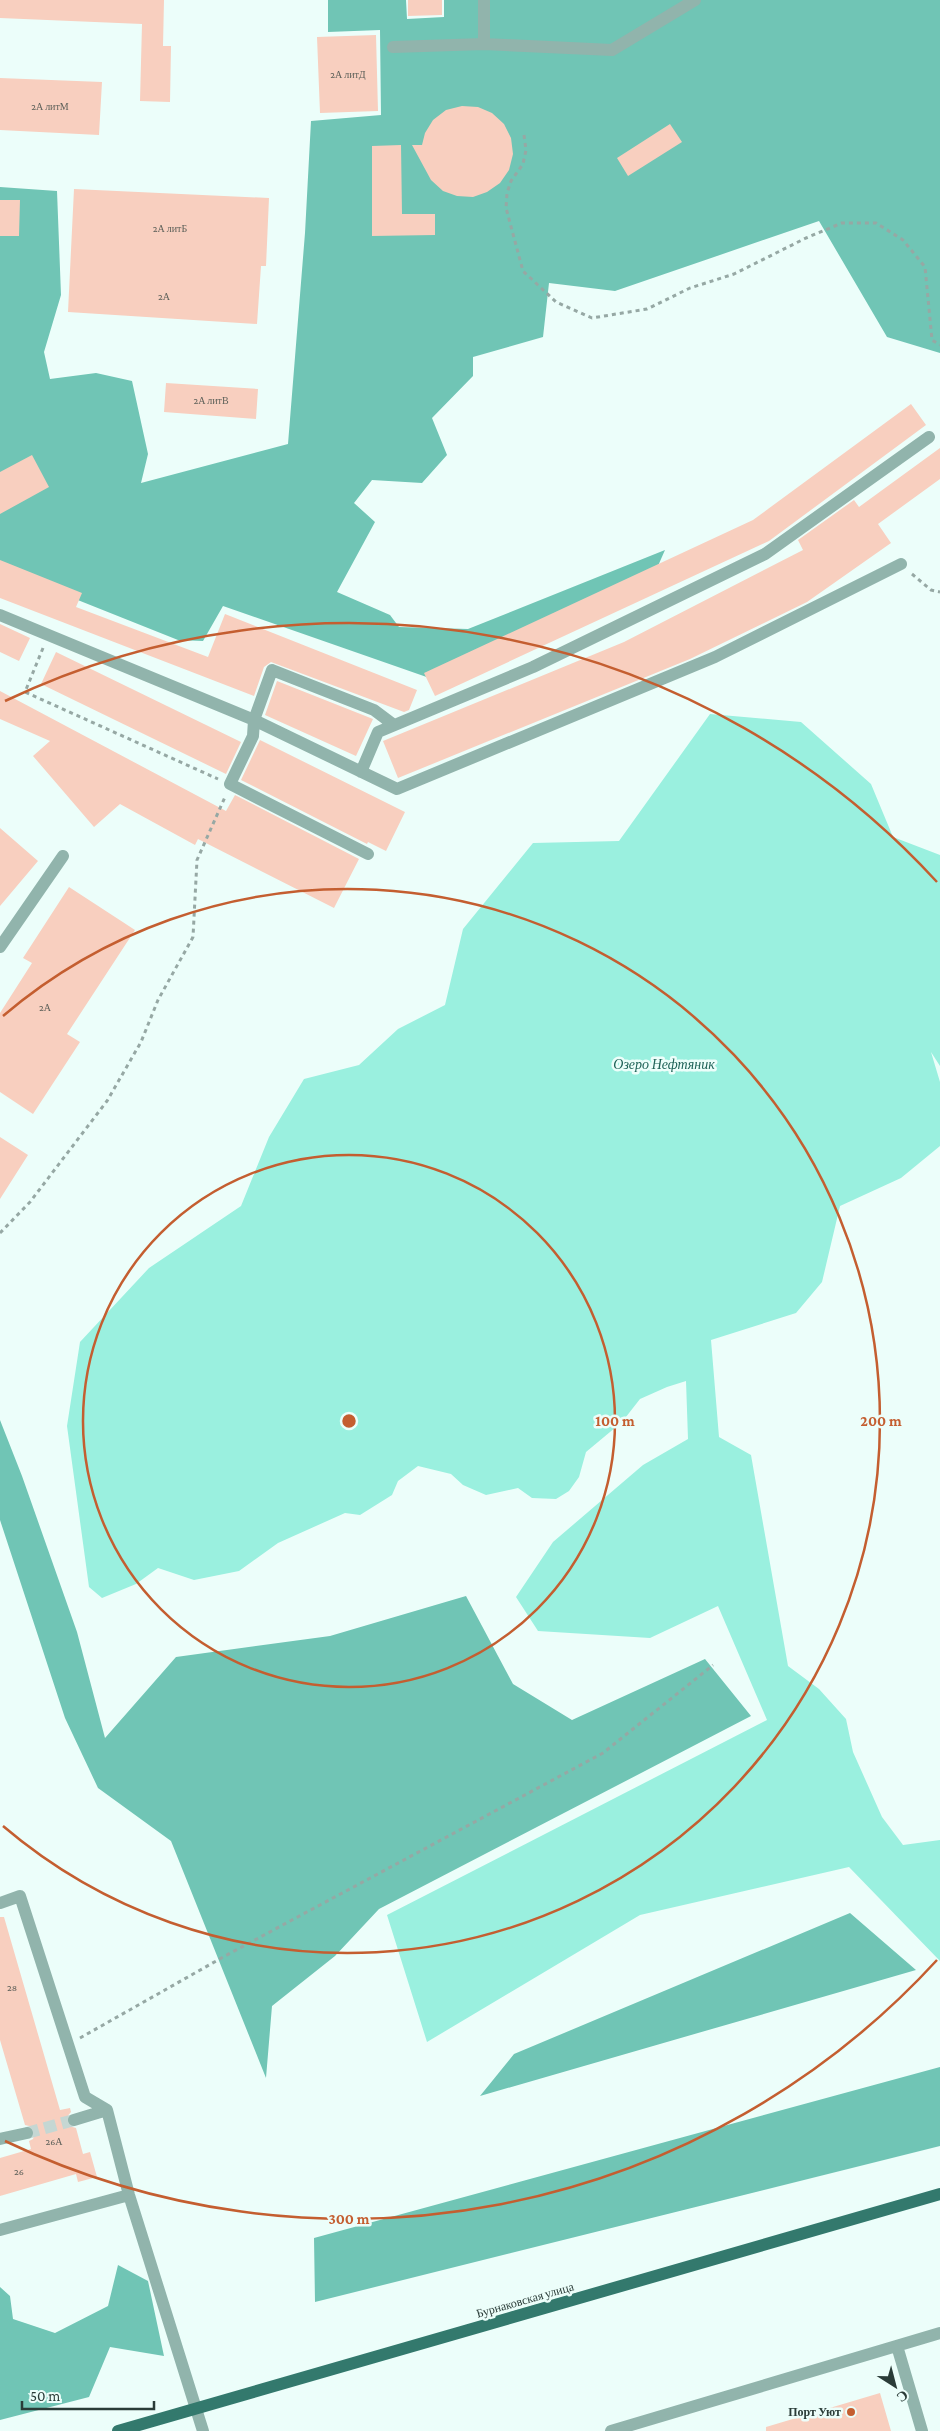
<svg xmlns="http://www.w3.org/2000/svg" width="940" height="2431" viewBox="0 0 940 2431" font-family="'Crimson Pro',serif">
<rect width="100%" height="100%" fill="#ecfefa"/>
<path fill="#70c5b5" d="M328,0H406L407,19L444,17V0H940V353L887,337L819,221L615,291L549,283L543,337L473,357V376L432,418L447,455L422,483L372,480L354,503L375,522L337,592L390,615L399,627L468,629L665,550L650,584L438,681L223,606L203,641L178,640L0,569V187L57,191L61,295L44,352L50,379L96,373L132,381L148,454L141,483L288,444L305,233L311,121L381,115L380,30L328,32Z
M0,1420L22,1476L77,1632L105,1738L176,1657L330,1636L466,1596L513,1684L572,1720L705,1659L751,1716L379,1909L335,1956L272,2006L266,2078L171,1841L98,1788L65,1718L0,1520Z
M850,1913L916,1970L480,2096L514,2054Z
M940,2067V2146L315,2302L314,2238Z
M118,2265L148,2281L164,2356L110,2347L89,2397L0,2420V2287L10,2296L13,2319L55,2333L108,2306Z"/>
<path fill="#9af0df" d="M710,714L801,722L871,784L893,837L940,855V1066L931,1052L940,1082V1146L901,1178L840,1206L822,1282L796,1313L711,1340L719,1437L751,1455L788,1666L819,1689L846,1719L853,1752L882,1817L903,1845L940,1840V1961L849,1867L640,1915L427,2042L387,1915L767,1720L718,1606L650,1638L538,1631L516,1597L553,1542L643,1465L688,1439L686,1381L667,1387L640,1399L622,1422L586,1452L579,1477L569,1491L556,1499L532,1498L518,1488L486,1495L463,1485L451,1474L418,1466L398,1481L392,1495L360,1515L345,1513L278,1543L239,1571L194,1580L158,1568L136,1584L102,1598L89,1587L67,1426L80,1342L149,1268L241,1206L269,1137L304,1079L359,1065L398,1029L445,1005L463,929L533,843L619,841Z"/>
<path fill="#f8cfbf" d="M0,0H164L163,46H171L170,102L140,101L142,24L0,18Z
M408,0H442V15L408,16Z
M376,35L378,111L320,113L317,37Z
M0,78L102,82L99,135L0,130Z
M462,106L478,107L492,113L504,124L511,138L513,154L509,170L500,183L487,192L473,197L457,196L443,191L431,180L412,145H422L425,133L433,120L446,110Z
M670,124L682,142L628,176L617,158Z
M401,145L402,214H435V235L372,236V146Z
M74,189L269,198L266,266H261L257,324L68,312Z
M0,200H20L19,236H0Z
M166,383L258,389L256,419L164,412Z
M911,404L926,425L769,541L435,696L424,673L753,520Z
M940,448V479L878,524L891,543L807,602L690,659L398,778L383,741L624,642L803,550L798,540L854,500L859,507Z
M32,455L49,487L0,514V472Z
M0,560L82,593L76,607L208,657L225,614L417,690L409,710L404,712L271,662L264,667L254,696L0,598Z
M0,624L30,638L19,661L0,652Z
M56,652L241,742L226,774L41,684Z
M277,681L373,719L356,756L265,715Z
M0,691L226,811L235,795L359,859L334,908L198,839L195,845L120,804L94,827L33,756L50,741L0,719Z
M260,740L405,812L386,851L368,842L367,844L241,780Z
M0,828L38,861L0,906Z
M69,887L135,930L67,1034L80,1042L33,1114L0,1092V1013L32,963L23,958Z
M0,1137L28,1155L0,1199Z
M0,1917H4L60,2110L70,2108L71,2112L66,2118V2123L69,2126L76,2128L83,2154L90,2152L97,2177L78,2182L76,2174L0,2196V2158L31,2149L29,2141L33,2139L35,2132L33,2127L25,2125L0,2040Z
M880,2393L891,2431H766V2427Z"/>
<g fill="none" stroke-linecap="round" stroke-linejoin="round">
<path stroke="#c5d7d3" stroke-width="12" stroke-dasharray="12 6" stroke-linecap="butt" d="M27,2133L74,2120"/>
<path stroke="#96a8a4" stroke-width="3" stroke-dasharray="4 4" stroke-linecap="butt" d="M524,135L526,150L523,164L511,181L507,193L506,208L523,271L556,302L592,318L647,309L690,288L734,274L806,238L842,223H876L903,240L925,267L932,340L940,345
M912,574L931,590L940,592
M43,648L25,692L218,779
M0,1233L30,1202L107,1101L141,1042L158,1000L193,937L197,860L225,797
M80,2038L225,1956L603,1753L713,1665"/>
<path stroke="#91b4ac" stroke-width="12" d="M484,44L612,50L695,0
M393,47L484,44V0
M0,615L254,720L397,789L715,657L901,564
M361,772L378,732L533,667L765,554L929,437
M368,854L230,784L253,736L254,720L272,670L374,710L394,725
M0,947L63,856
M0,1903L20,1896L85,2097L107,2110L129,2195L203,2431
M74,2120L107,2110
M0,2139L27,2133
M0,2230L129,2195
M897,2346L922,2431
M611,2431L940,2333"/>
<path stroke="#33796d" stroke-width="12" d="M118,2431L940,2194"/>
</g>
<g fill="none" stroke="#c45e30" stroke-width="2.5">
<circle cx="349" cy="1421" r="266"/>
<path d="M3 1016A532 532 0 1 1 3 1826"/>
<path d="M937 1960A798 798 0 0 1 5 2141M5 701A798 798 0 0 1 937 882"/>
</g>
<circle fill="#c45e30" stroke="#ecfefa" stroke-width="2" cx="851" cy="2412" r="5"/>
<g text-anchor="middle" stroke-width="5" stroke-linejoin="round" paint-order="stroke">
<g font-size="10" fill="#5e615a">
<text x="348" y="78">2А литД</text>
<text x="50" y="110">2А литМ</text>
<text x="170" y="232">2А литБ</text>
<text x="164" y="300">2А</text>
<text x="211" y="404">2А литВ</text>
<text x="45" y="1011">2А</text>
<text x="12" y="1991">28</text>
<text x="54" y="2145">26А</text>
<text x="19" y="2175">26</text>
</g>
<g font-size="12" fill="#2a3c38" stroke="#ecfefa">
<text transform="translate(525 2300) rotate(-16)" y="4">Бурнаковская улица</text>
</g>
<g font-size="12" font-weight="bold" fill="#2a3c38" stroke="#ecfefa" text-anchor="end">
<text x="841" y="2416">Порт Уют</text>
</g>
<g font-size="14" font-style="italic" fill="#1f6358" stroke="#ecfefa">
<text x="664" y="1069">Озеро Нефтяник</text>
</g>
</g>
<circle cx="349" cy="1421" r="8" fill="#c45e30" stroke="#ecfefa" stroke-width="2.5"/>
<g font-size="15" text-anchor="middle" font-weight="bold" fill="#c45e30" stroke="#ecfefa" stroke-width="5" stroke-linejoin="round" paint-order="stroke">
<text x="615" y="1426">100 m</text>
<text x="881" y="1426">200 m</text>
<text x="349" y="2224">300 m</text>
</g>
<g transform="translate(895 2386) rotate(144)" stroke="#ecfefa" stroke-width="4" paint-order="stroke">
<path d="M0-4L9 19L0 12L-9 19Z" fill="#2a3c38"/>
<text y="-8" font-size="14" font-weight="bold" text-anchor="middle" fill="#2a3c38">С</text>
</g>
<path d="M22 2401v8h132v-8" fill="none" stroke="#2a3c38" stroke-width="2.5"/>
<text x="30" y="2401" font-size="15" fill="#2a3c38" stroke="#ecfefa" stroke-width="4" paint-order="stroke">50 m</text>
</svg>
